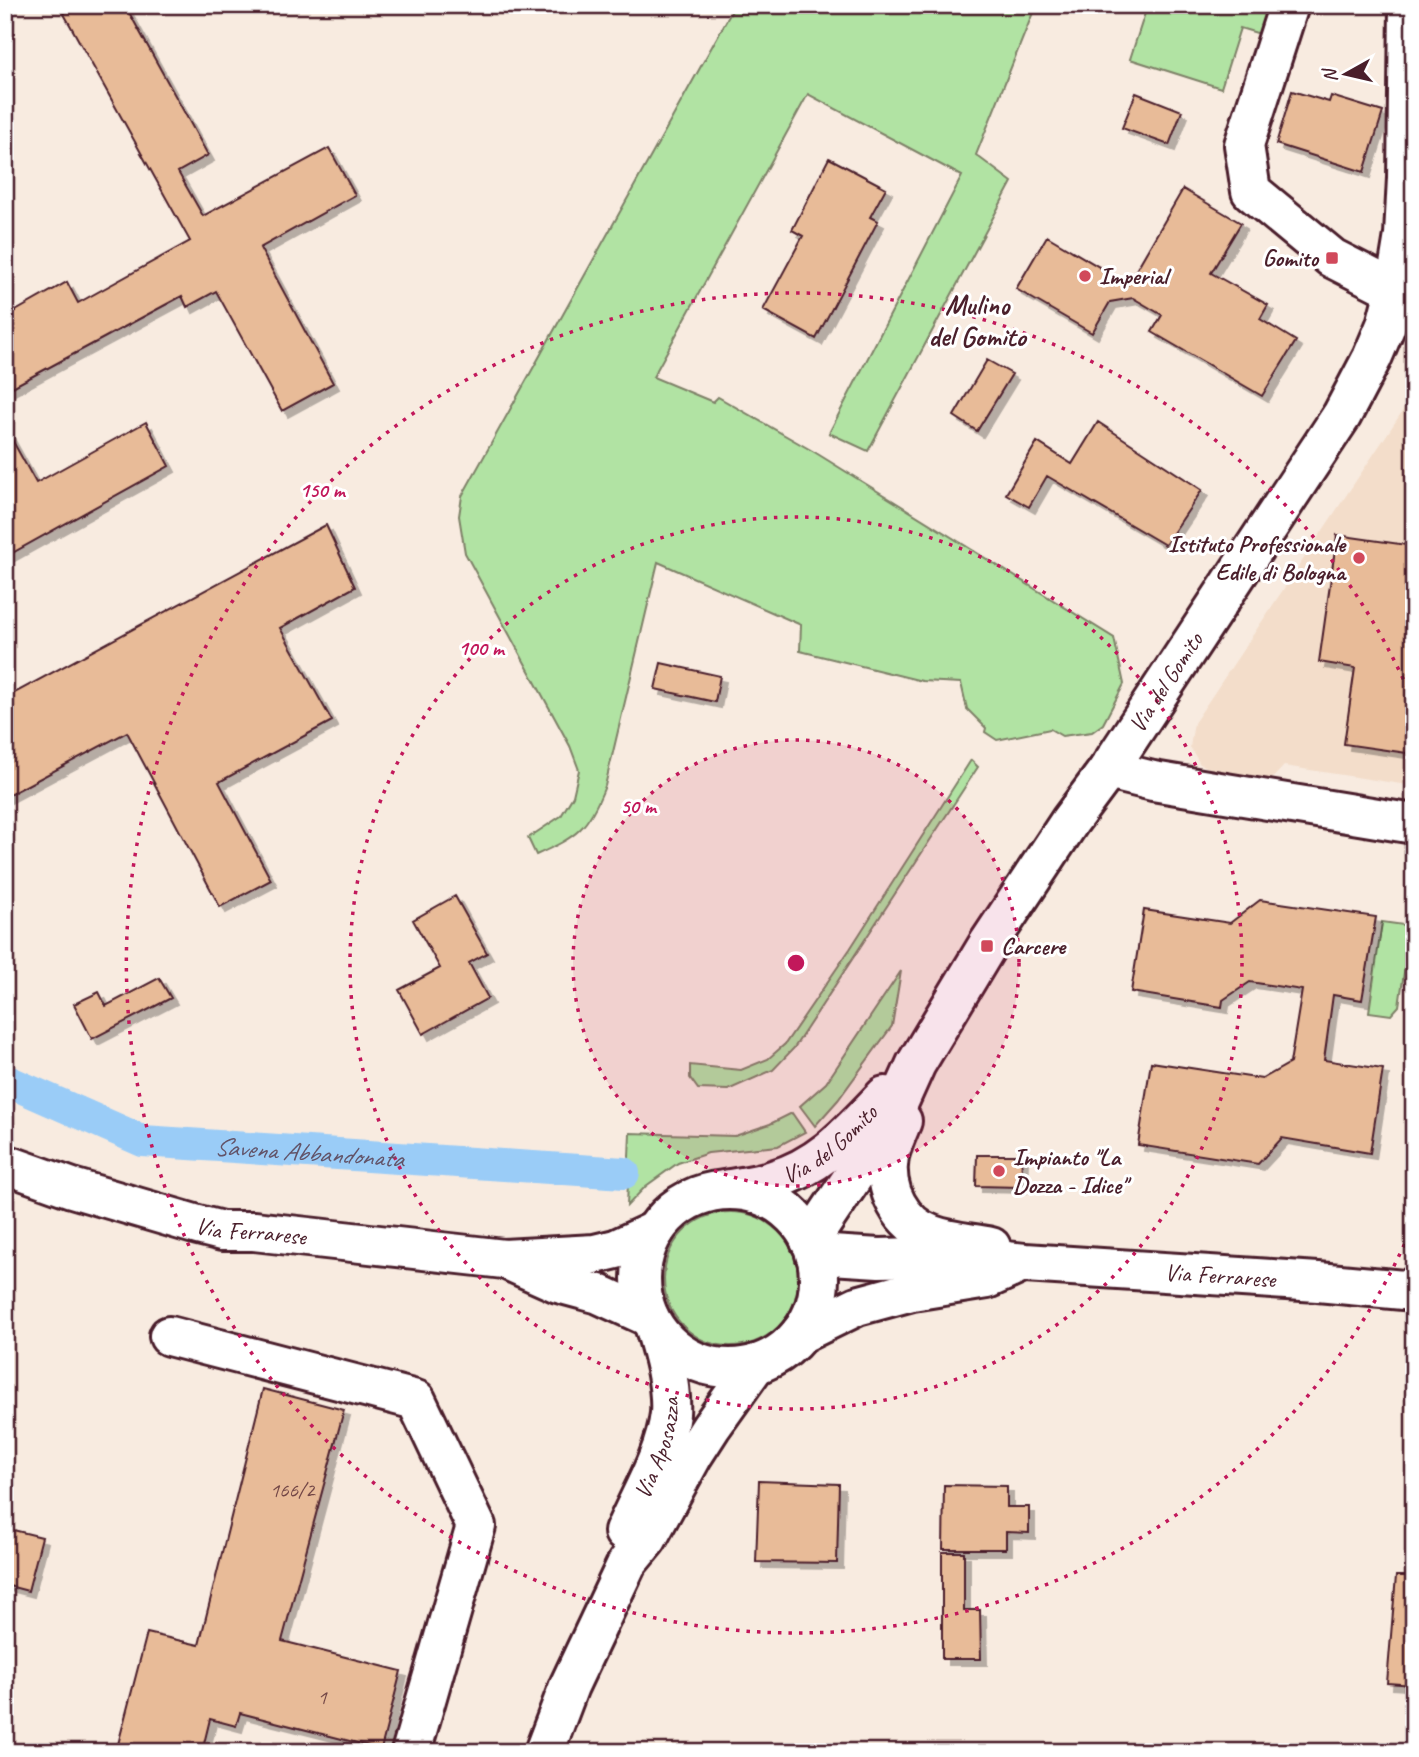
<svg xmlns="http://www.w3.org/2000/svg" width="1419" height="1757" viewBox="0 0 1419 1757" font-family="Caveat,sans-serif">
<defs>
<filter id="shadow"><feDropShadow dx="6" dy="6" stdDeviation="0" flood-color="#0004"/></filter>
</defs>
<rect width="100%" height="100%" fill="#f8ebe0"/>
<filter id="ink" filterUnits="userSpaceOnUse"><feTurbulence type="fractalNoise" baseFrequency=".0143" numOctaves="2"/><feDisplacementMap in="SourceGraphic" scale="14" xChannelSelector="R" yChannelSelector="G"/><feConvolveMatrix kernelMatrix="1 2 1 2 8 2 1 2 1" color-interpolation-filters="sRGB"/></filter>
<g filter="url(#ink)">
<path fill="#f3ddca" d="M1414,394V786L1284,766L1264,787L1241,782L1200,764L1190,747L1194,723Z"/>
<path fill="#b1e3a3" stroke="#7e8167" stroke-width="2" d="M735,5H1036L976,155L1012,182L868,451L829,433L962,176L808,94L653,377L713,402L718,397L816,453L1114,638L1124,684L1103,724L1092,732L1062,736L1050,729L997,740L985,732L986,728L967,709L961,683L922,681L800,651L801,625L658,562L605,786C588,829 578,836 536,855L528,838L561,816L573,796L579,770L570,746L465,553L459,516L462,496Z
M1126,5H1276L1267,36L1240,28L1221,88L1130,59L1145,13Z
M971,760L978,767L794,1048L773,1070L728,1090L698,1089L690,1078V1065L741,1070L768,1059L785,1044L850,949Z
M1382,922L1411,926L1399,1006L1391,1015L1369,1012Z
M901,971L892,1026L838,1100L815,1126L800,1106L826,1083Z
M792,1113L805,1132L778,1146L708,1153L678,1163L646,1186L627,1206L630,1133L735,1136L770,1124Z
M664 1279a67 67 0 1 1 134 0a67 67 0 1 1-134 0Z"/>
<g fill="none" stroke-linecap="round" stroke-linejoin="round">
<path stroke="#9accf7" stroke-width="32" id="s1" d="M5,1080L143,1141L624,1173"/>
</g>
<path fill="#e8bb98" stroke="#4a1f2b" stroke-width="2" filter="url(#shadow)" d="M59,5H125L208,155L178,172L203,216L329,148L355,195L260,248L333,383L282,411L216,291L187,307L182,296L5,391V317L67,282L78,303L190,241Z
M1292,91L1329,102L1331,96L1383,112L1364,172L1276,144Z
M1136,93L1182,111L1169,145L1122,128Z
M829,158L886,188L870,217L878,221L816,339L763,310L803,236L792,230Z
M1183,189L1241,223L1211,273L1268,305L1260,319L1296,341L1262,396L1152,332L1162,315L1133,298L1110,302L1092,333L1016,289L1047,236L1128,284Z
M987,360L1012,374L977,431L954,416Z
M146,422L169,466L5,557V427L36,483Z
M1098,422L1202,490L1165,545L1047,476L1029,507L1006,494L1037,442L1072,464Z
M326,525L355,587L280,628L332,721L219,782L271,880L220,907L127,732L5,797V698Z
M1337,535L1414,546V754L1344,744L1355,668L1319,662Z
M661,663L720,676L715,702L655,689Z
M455,896L487,953L469,963L488,998L423,1034L399,990L440,968L413,920Z
M1260,900L1376,917L1362,1000L1333,995L1324,1060L1383,1069L1370,1153L1282,1138L1258,1164L1138,1145L1151,1062L1262,1079L1290,1063L1302,990L1250,982L1223,1000L1222,1007L1131,992L1144,910L1230,923Z
M159,978L171,998L92,1039L74,1004L99,992L106,1006Z
M977,1155H1022L1021,1187L976,1186Z
M263,1389L344,1410L282,1641L401,1671L381,1749L240,1713L236,1726L210,1719L202,1752H116L147,1633L199,1645Z
M759,1481L839,1484L837,1563L756,1562Z
M944,1485L1007,1486V1507H1029V1533L1006,1532V1549H943Z
M5,1528L42,1537L28,1591L5,1585Z
M942,1552H964V1610H980L981,1659H942Z
M1396,1576H1414V1685L1387,1683Z"/>
<g fill="none" stroke-linecap="round" stroke-linejoin="round">
<g stroke="#4a1f2b" stroke-width="44">
<g id="minor">
<path d="M1289,5L1244,145L1251,191L1332,258L1395,290"/>
<path d="M1108,770L1153,781L1414,824"/>
<path d="M902,1121C897,1133 892,1144 889,1156C883,1190 901,1224 932,1235C951,1242 972,1243 991,1247"/>
<path id="s2" d="M725,1190C741,1187 758,1185 773,1180C822,1166 851,1131 885,1096"/>
<path id="s3" d="M810,1241L877,1141L898,1104L916,1064L987,946L1070,821L1108,770L1342,415L1372,358L1386,325L1395,290L1404,235L1407,178L1409,5"/>
<path d="M169,1336L416,1400L476,1526L411,1752"/>
<path id="s4" d="M624,1532C640,1495 665,1455 670,1414C672,1386 663,1354 655,1328"/>
<path d="M544,1752L569,1686L627,1563L647,1539L693,1455L711,1427L756,1364"/>
</g>
</g>
<g stroke="#4a1f2b" stroke-width="44">
<g id="major">
<path id="s5" d="M5,1164L72,1188L198,1225L222,1231H254L504,1259L595,1254L616,1249L655,1231"/>
<circle cx="730" cy="1279" r="89"/>
<path id="s6" d="M815,1254L879,1258L961,1256L1025,1263L1318,1282L1414,1291"/>
<path d="M509,1261L558,1283L599,1294L649,1317"/>
<path d="M800,1334L857,1306L912,1291L987,1279L1016,1266"/>
</g>
</g>
<use href="#minor" stroke="#fff" stroke-width="38"/>
<use href="#major" stroke="#fff" stroke-width="38"/>
</g>
</g>
<circle cx="796" cy="963" r="223" fill="#c2185b" fill-opacity=".12"/>
<g fill="none" stroke="#c2185b" stroke-width="3.5" stroke-dasharray="3.5 7">
<circle cx="796" cy="963" r="223"/>
<circle cx="796" cy="963" r="446"/>
<path d="M1413 1225A670 670 0 1 1 1413 701"/>
</g>
<g fill="#d1495b" stroke="#fff" stroke-width="2.5">
<rect x="1325" y="251" width="14" height="14" rx="3.5"/>
<circle cx="1085" cy="276" r="7"/>
<circle cx="1359" cy="558" r="7"/>
<rect x="980" y="939" width="14" height="14" rx="3.5"/>
<circle cx="999" cy="1171" r="7"/>
</g>
<g text-anchor="middle" stroke-width="6" stroke-linejoin="round" paint-order="stroke">
<g font-size="21" fill="#724646">
<text x="292" y="1497">166/2</text>
<text x="322" y="1704">1</text>
</g>
<g font-size="24" font-weight="bold" fill="#4a1f2b" stroke="#fff" text-anchor="start">
<text x="1318" y="266" text-anchor="end">Gomito</text>
<text x="1099" y="284">Imperial</text>
<text x="1345" y="552" text-anchor="end">Istituto Professionale<tspan x="1345" dy="28">Edile di Bologna</tspan></text>
<text x="1001" y="954">Carcere</text>
<text x="1013" y="1165">Impianto "La<tspan x="1013" dy="28">Dozza - Idice"</tspan></text>
</g>
<g font-size="24" fill="#4a1f2b" stroke="#fff">
<text dy="8" stroke="none"><textPath href="#s3" startOffset="663">Via del Gomito</textPath></text>
<text dy="8" stroke="none"><textPath href="#s2" startOffset="117">Via del Gomito</textPath></text>
<text dy="8" stroke="none"><textPath href="#s5" startOffset="256">Via Ferrarese</textPath></text>
<text dy="8" stroke="none"><textPath href="#s6" startOffset="406">Via Ferrarese</textPath></text>
<text dy="8" stroke="none"><textPath href="#s4" startOffset="91">Via Aposazza</textPath></text>
</g>
<g font-size="26" font-style="italic" fill="#625368" stroke="#fff">
<text dy="9" stroke="none"><textPath href="#s1" startOffset="317">Savena Abbandonata</textPath></text>
</g>
<g font-size="28" font-weight="bold" fill="#4a1f2b" stroke="#fff">
<text x="977" y="314">Mulino<tspan x="977" dy="32">del Gomito</tspan></text>
</g>
</g>
<circle cx="796" cy="963" r="10" fill="#c2185b" stroke="#fff" stroke-width="3.5"/>
<g font-size="21" text-anchor="middle" font-weight="bold" fill="#c2185b" stroke="#fff" stroke-width="6" stroke-linejoin="round" paint-order="stroke">
<text x="322" y="497">150 m</text>
<text x="481" y="655">100 m</text>
<text x="638" y="813">50 m</text>
</g>
<rect width="1419" height="1757" fill="none" stroke="#fff" stroke-width="28"/>
<rect x="14" y="14" width="1391" height="1729" fill="none" stroke="#4a1f2b" stroke-width="2.5" filter="url(#ink)"/>
<g transform="translate(1346 74) rotate(262)" stroke="#ffffff" stroke-width="5" paint-order="stroke">
<path d="M0-5L12 26L0 18L-12 26Z" fill="#4a1f2b"/>
<text y="-10" font-size="19" font-weight="bold" text-anchor="middle" fill="#4a1f2b">N</text>
</g>
</svg>
